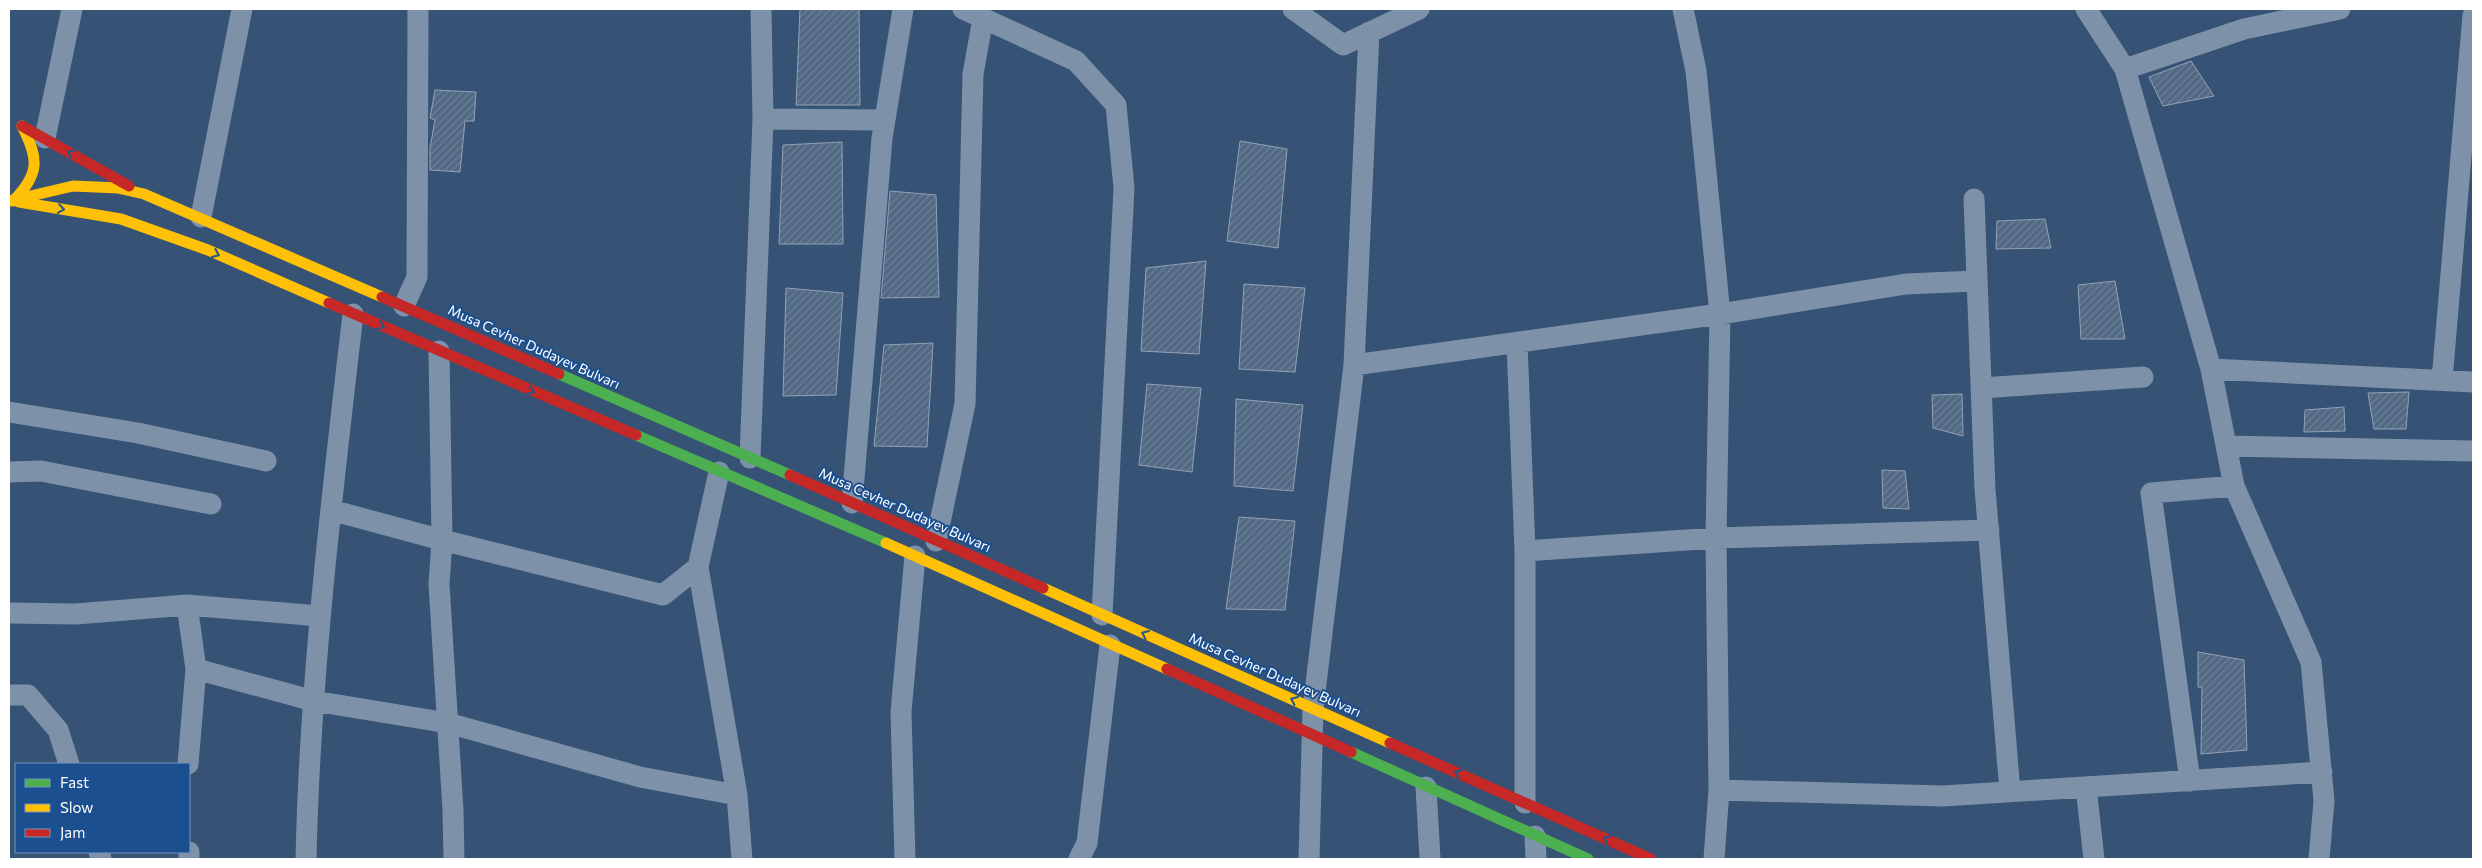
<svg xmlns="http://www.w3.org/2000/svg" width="2482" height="868" viewBox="0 0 2482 868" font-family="Commissioner,sans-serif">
<defs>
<pattern id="building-hatch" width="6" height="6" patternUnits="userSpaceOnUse" patternTransform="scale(1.25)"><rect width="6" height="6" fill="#526984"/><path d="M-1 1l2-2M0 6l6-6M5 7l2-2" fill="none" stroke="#6c8096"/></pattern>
</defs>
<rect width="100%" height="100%" fill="#365274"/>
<path fill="url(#building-hatch)" stroke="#92a2b6" d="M800,9H859L860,105H796Z
M2191,61L2214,96L2163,106L2149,77Z
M435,90L476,92L474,121H465L460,172L430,170V148L435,120L430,118Z
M1240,141L1287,149L1278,248L1227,241Z
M842,142L843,244H779L783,145Z
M890,191L936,195L939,297L881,298Z
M2045,219L2051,248L1996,249L1997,221Z
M1206,261L1199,354L1141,351L1146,268Z
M2115,281L2125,339H2081L2078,285Z
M1244,284L1305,288L1295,372L1239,369Z
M786,288L843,293L836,395L783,396Z
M933,343L927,447L874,446L884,345Z
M1147,384L1201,388L1192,472L1139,465Z
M2409,392L2406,429H2374L2368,393Z
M1962,394L1963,436L1933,428L1932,395Z
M1236,399L1303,405L1293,491L1234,486Z
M2344,407L2345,431L2304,432L2305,410Z
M1882,470L1905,471L1909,509L1883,508Z
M1239,517L1295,521L1285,610L1226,609Z
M2198,652L2244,660L2247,750L2201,754L2202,687H2198Z"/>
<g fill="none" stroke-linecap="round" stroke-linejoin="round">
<path stroke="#7d92a8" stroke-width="21" d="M963,9L1076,61L1116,105L1124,188L1102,615
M1293,9L1343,45L1419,9
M1683,9L1696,71L1720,314L1716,538L1719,790L1714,859
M2086,9L2125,69L2211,369L2234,486L2311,662L2324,801L2319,859
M2125,69L2244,29L2340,9
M763,119L884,120
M45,138L72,9
M1974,199L1985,489L2010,792
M201,217L242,9
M404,306L417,277L418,9
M1517,342L1525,551V803
M439,351L442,540L439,584L453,810L454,859
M1354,365L1720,314L1906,284L1977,281
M2211,369L2473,382
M2442,380L2473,15
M1981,388L2143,377
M9,412L138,433L266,461
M2226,446L2473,451
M750,458L763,119L761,9
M9,472L41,471L211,504
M719,472L698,567L737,795L742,859
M852,503L882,138L903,9
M331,510L442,540L663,595L698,567
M936,541L965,404L973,74L983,18
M1525,551L1716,538L1989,530
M187,605L196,669L314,701L448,723L640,777L737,795
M9,613L76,614L187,605L320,616
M9,695H28L58,730L69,764
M188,764L196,669
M2190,781L2151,493L2234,486
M1426,787L1430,859
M2086,787L2094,859
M1719,790L1943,796L2322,772
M1535,836L1536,859
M99,852L101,859
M189,852V859
M306,859C310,676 332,495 353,314
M905,859L901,712L915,556
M1079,859L1087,843L1110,645
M1309,859L1313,709L1354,365L1369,32"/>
<path stroke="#4caf50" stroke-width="11" d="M559,374L790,475
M636,435L886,543
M1351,752L1588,859"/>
<path stroke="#ffc107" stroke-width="11" d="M9,201L73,186L118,188L144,194L382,297
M13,201C40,174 39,159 22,126
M19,202L121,219L208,250L329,303
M886,543L1167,669
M1043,588L1390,743"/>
<path stroke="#c62828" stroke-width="11" d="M22,126L129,186
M382,297L559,374
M329,303L636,435
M790,475L1043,588
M1167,669L1351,752
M1390,743L1651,859"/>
</g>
<defs><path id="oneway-chevron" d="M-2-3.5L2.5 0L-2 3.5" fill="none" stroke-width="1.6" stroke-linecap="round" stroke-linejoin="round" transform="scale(1.25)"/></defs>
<g stroke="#205989">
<use href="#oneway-chevron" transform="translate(71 153) rotate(-151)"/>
<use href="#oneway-chevron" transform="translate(61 209) rotate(9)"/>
<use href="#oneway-chevron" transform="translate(216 254) rotate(24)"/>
<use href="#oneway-chevron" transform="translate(381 326) rotate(23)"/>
<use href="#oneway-chevron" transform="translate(531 391) rotate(23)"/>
<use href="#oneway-chevron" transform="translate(1145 634) rotate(-156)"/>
<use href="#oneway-chevron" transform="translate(1294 700) rotate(-156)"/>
<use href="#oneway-chevron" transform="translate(1458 773) rotate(-156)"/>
<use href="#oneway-chevron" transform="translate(1607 839) rotate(-156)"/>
</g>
<g text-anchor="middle" stroke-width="4" stroke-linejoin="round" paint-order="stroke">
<g font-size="14" fill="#fff" stroke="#1b4f8f">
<text transform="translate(534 347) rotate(24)" y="5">Musa Cevher Dudayev Bulvarı</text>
<text transform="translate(905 510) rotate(24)" y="5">Musa Cevher Dudayev Bulvarı</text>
<text transform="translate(1275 675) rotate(24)" y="5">Musa Cevher Dudayev Bulvarı</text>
</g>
</g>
<rect width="2482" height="868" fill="none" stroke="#ffffff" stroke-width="20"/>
<rect x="15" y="763" width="175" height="90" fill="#1b4f8f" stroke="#7695bc"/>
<rect x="25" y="779" width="25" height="8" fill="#4caf50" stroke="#7695bc"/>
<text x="60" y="788" font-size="15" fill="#ffffff">Fast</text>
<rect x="25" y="804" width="25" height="8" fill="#ffc107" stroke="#7695bc"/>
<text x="60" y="813" font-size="15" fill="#ffffff">Slow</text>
<rect x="25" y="829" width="25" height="8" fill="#c62828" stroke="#7695bc"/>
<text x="60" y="838" font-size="15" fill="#ffffff">Jam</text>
</svg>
